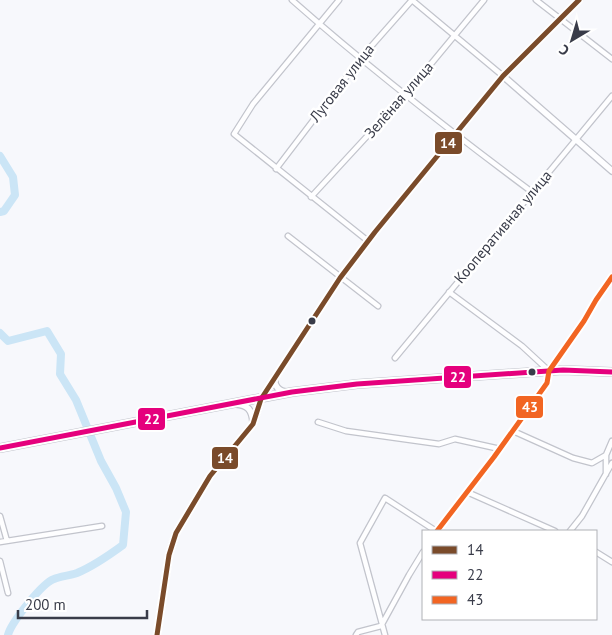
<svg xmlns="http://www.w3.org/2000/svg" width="612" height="635" viewBox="0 0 612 635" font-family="'PT Sans',sans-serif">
<rect width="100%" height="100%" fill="#f7f8fc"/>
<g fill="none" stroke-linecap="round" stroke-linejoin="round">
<path stroke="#cbe5f6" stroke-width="8" d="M0,156L13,177L15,195L4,211L0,212
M0,333L8,341L47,331L61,354L60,374L76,400L101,461L116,488L126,512L123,545C108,556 94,566 77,573C69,576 61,576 54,579C42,583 11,623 8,635"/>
<g stroke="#c2c4cc" stroke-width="7">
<path id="minor" d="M292,0C369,68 450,131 532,192
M339,0L253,104L234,134L368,241
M412,0L503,76
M536,0L612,59
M276,169L360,59L412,0
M311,197L406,94L484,0
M288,236L378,306
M449,292L522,346L548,370
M395,358L612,96
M318,422L346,431L439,444L455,439L500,449
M513,431L573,458L592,463L606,455
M606,474V455L612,441
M467,492L555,531
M0,516L7,541
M437,531L494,457L547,383L549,371L584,321L596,300L612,277
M570,531L582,516L612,463
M0,542L102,526
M596,552L612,562
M0,561L8,593
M381,626L409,575L423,552
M356,635L358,632L381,626
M385,635L360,543L385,498L436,531"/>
</g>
<g stroke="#c2c4cc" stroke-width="8">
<path id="tertiary" d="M503,76L612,171
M275,377C273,385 279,392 287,392
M236,404C248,405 252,410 253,422
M157,635L169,555L176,533L210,476L253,424L261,399L340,278L375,232L503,76L579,0"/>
</g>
<g stroke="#c2c4cc" stroke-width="10">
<path id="primary" d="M0,448L292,392L357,384L563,370L612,372"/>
</g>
<use href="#minor" stroke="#fefeff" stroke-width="4.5"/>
<use href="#tertiary" stroke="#fefeff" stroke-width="5.5"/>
<use href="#primary" stroke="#fefeff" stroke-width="8"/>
<g stroke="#fff" stroke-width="9">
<path id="bus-1" d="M157,635L169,555L176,533L210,476L253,424L261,399L340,278L375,232L503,76L579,0"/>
</g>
<g stroke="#fff" stroke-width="9">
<path id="bus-2" d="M0,448L292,392L357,384L563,370L612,372"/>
</g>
<g stroke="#fff" stroke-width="9">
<path id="bus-3" d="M437,531L494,457L547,383L549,371L584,321L596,300L612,277"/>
</g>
<use href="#bus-1" stroke="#7a4b2a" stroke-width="5"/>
<use href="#bus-2" stroke="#e5007d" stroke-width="5"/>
<use href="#bus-3" stroke="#f26522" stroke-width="5"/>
</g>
<g fill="#393c49" stroke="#fff" stroke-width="2">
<circle cx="312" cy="321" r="4.5"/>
<circle cx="532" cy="372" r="4.5"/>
</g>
<g text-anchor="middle" stroke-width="5" stroke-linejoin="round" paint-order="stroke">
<g font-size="15" fill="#393c49" stroke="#fff">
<text transform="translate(342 83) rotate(-52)" y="5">Луговая улица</text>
<text transform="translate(399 100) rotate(-49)" y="5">Зелёная улица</text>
<text transform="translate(503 227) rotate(-50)" y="5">Кооперативная улица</text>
</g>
</g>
<g stroke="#fff" stroke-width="2">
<rect x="434" y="131" width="29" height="24" rx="5" fill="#7a4b2a"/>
<rect x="443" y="365" width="29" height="24" rx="5" fill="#e5007d"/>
<rect x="515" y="395" width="29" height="24" rx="5" fill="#f26522"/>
<rect x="137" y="407" width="29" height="24" rx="5" fill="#e5007d"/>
<rect x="211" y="446" width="28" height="24" rx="5" fill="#7a4b2a"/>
</g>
<g font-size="14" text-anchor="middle" font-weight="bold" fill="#fff">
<text x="448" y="148">14</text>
<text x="458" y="382">22</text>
<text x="530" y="412">43</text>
<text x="152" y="424">22</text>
<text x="225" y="463">14</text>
</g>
<rect x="422" y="530" width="175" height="90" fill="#ffffff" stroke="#b0b1b6"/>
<rect x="432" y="546" width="25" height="8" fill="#7a4b2a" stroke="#b0b1b6"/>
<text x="467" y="555" font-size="15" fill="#393c49">14</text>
<rect x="432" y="571" width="25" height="8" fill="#e5007d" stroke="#b0b1b6"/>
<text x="467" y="580" font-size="15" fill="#393c49">22</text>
<rect x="432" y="596" width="25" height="8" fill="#f26522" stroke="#b0b1b6"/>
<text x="467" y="605" font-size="15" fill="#393c49">43</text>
<g transform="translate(572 40) rotate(218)" stroke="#ffffff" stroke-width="4" paint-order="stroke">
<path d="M0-4L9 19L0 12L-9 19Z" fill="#393c49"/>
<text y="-8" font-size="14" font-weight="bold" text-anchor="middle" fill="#393c49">С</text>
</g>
<path d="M18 610v8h129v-8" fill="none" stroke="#393c49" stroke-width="2.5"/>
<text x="25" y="610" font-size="15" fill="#393c49" stroke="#ffffff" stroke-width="4" paint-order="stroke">200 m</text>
</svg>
